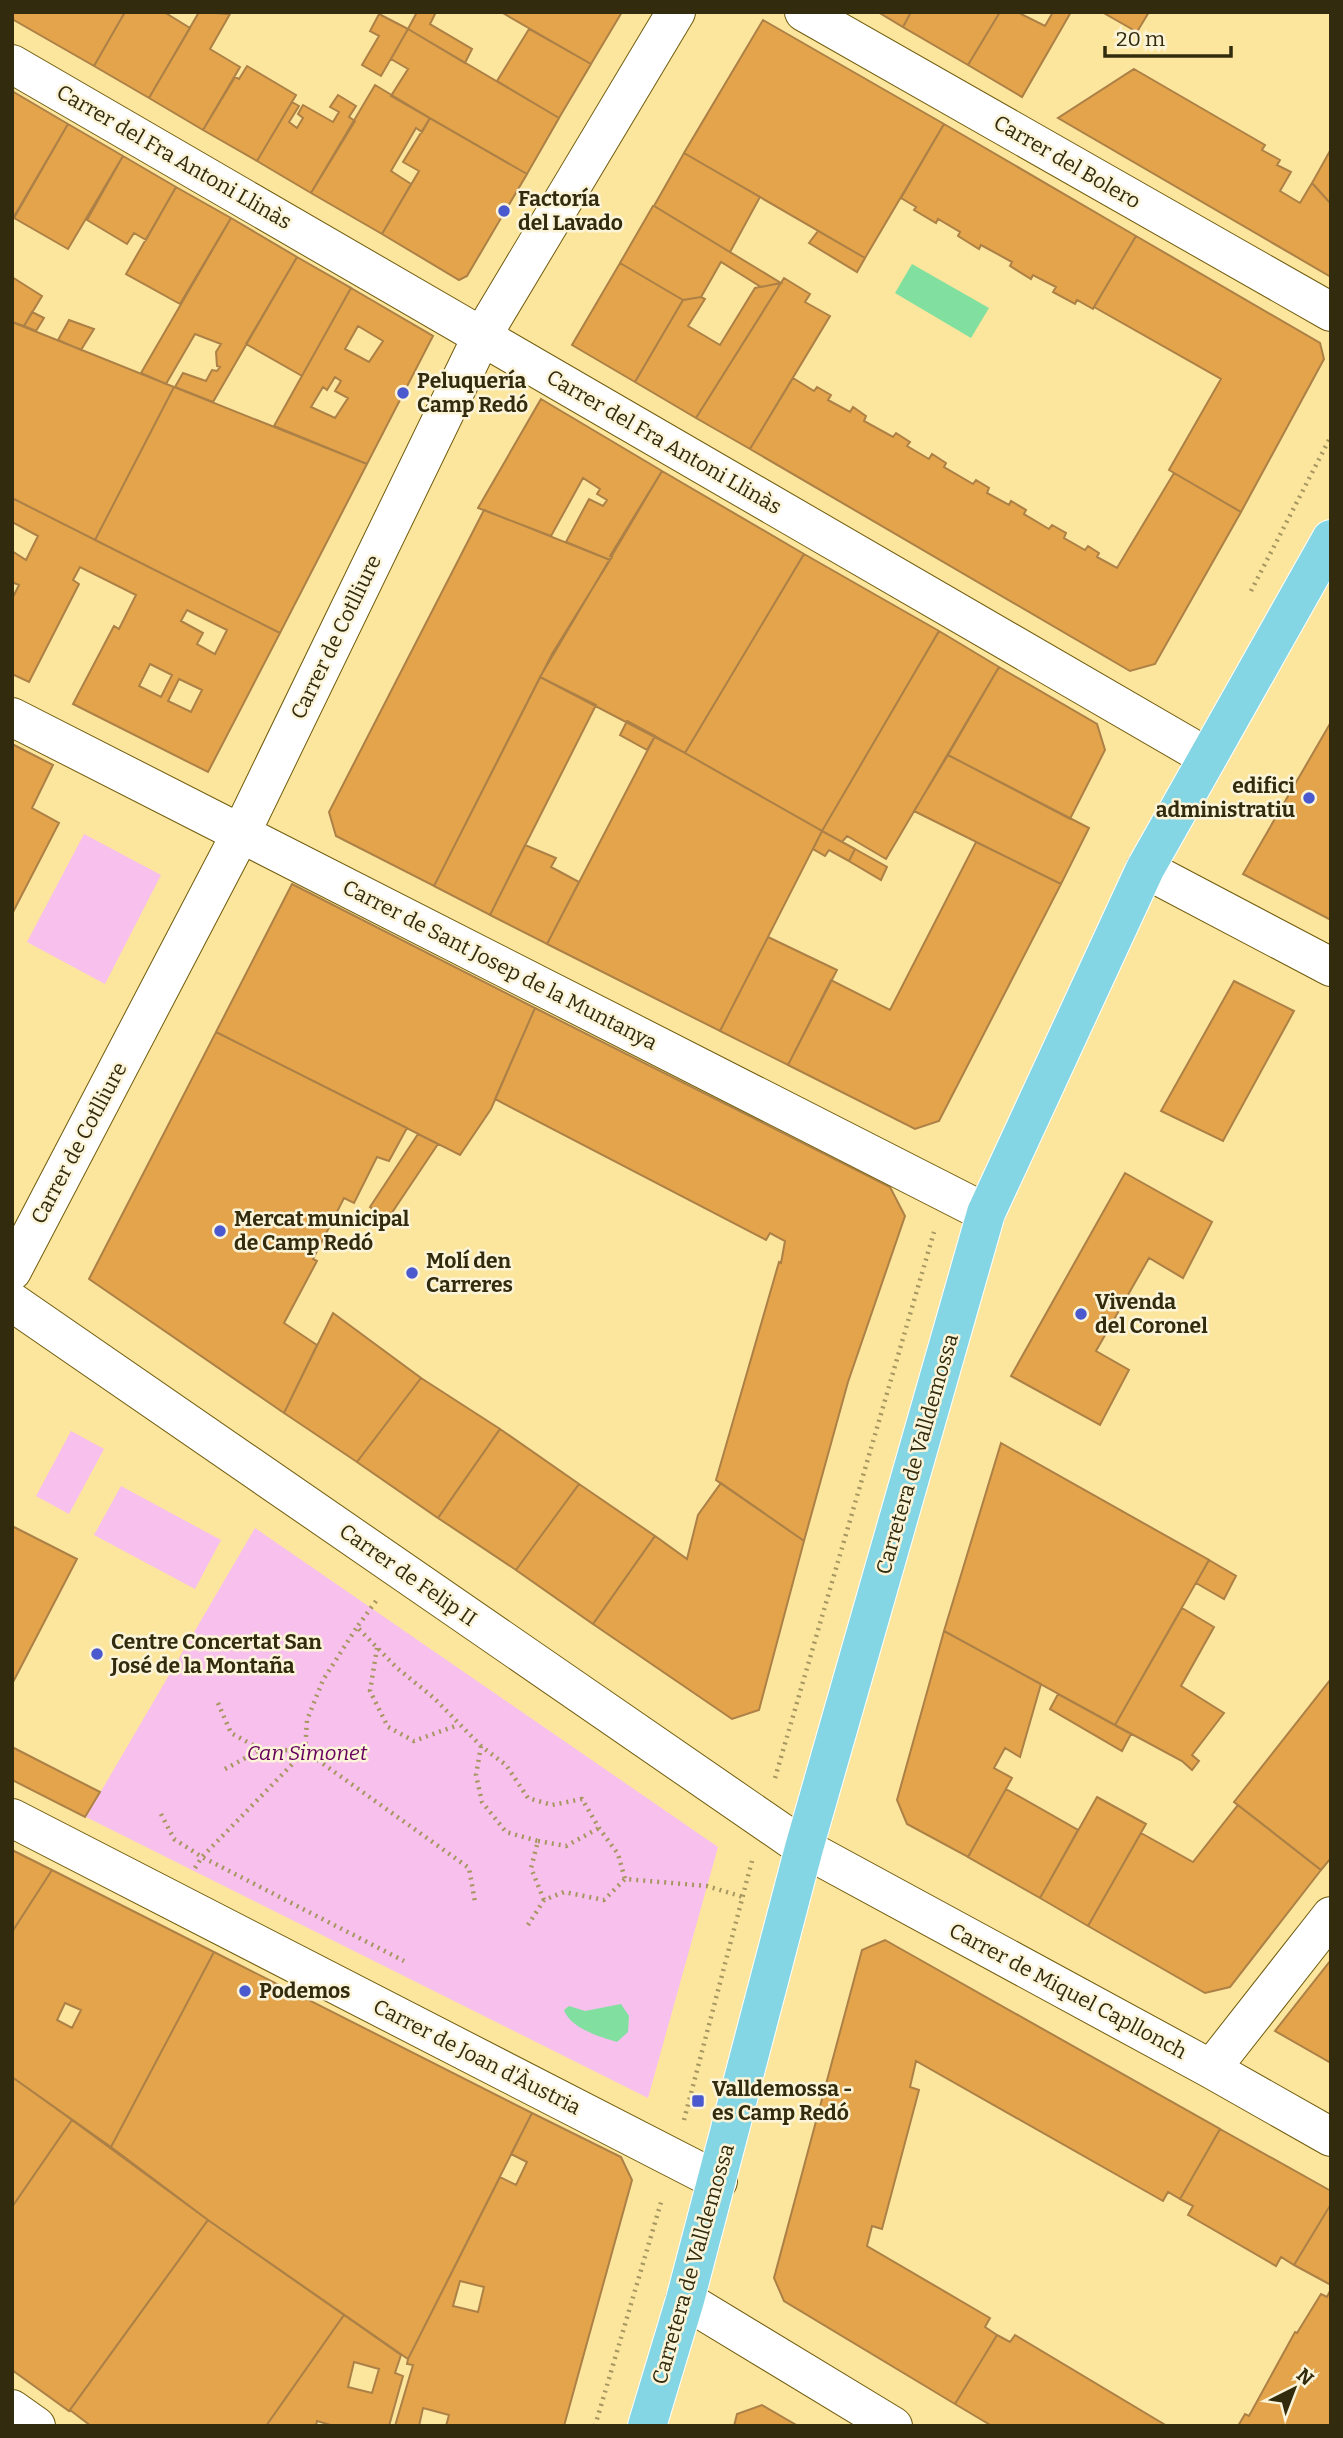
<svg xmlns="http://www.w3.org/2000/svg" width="1343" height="2438" viewBox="0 0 1343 2438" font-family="Bitter,serif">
<rect width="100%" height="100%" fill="#fce69e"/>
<path fill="#f7c0ed" d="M84,834L161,875L105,984L27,942Z
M71,1431L104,1449L69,1514L36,1496Z
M121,1486L221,1540L195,1589L94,1535Z
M255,1528L718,1847L648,2098L86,1817Z"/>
<path fill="#81e09f" d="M912,264L989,308L971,338L895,293Z
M621,2004L629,2016L628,2032L617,2042C600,2037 570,2028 564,2010L569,2006L585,2011Z"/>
<path fill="#e3a44b" stroke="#ac8046" stroke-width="2" fill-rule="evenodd" d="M12,12H125L94,66L12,19Z
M125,12H164L190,28L149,98L94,66Z
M199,12L230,14L210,49L240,67L203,130L149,98Z
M417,12H436L430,24L472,49L465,63L408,29Z
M501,12H622L591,64Z
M878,12H911L903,27Z
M911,12H1000L968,65L903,27Z
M1000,12H1022L1021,14L1045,26L1053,12H1071L1022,97L968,65Z
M1102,12H1149L1137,32Z
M379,14L408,29L381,76L362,65L379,36L370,31Z
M763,20L944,124L865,258L684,153Z
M408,29L559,118L527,174L391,96L408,69L391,59Z
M529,29L591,64L559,118L497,81Z
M247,66L296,95L257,161L203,130L235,77L239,79Z
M1134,69L1265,145L1262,150L1280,160L1277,165L1291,172L1280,191L1300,203L1312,183L1331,204V277L1058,118Z
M375,85L430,118L422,132L416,128L391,171L411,184L382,234L311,193Z
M12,91L68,124L12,220Z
M338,95L356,106L349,117L355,121L311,193L257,161L292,102L299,106L289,122L297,128L303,118L298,114L303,105L333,122L339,112L330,107Z
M430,118L527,174L467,276L459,280L382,234L419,171L403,162Z
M68,124L123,156L68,249L14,218Z
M944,124L1136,236L1093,309L1077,300L1075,304L1053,292L1056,287L1033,275L1031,279L1010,266L1012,262L981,245L979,249L958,236L960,232L938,219L936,223L914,210L916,207L901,198Z
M1331,149V204L1312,183Z
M684,153L760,197L730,252L654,206Z
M123,156L176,187L146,240L134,233L127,244L87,220Z
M176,187L231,218L180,304L126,274Z
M653,206H654L781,283L761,287L721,262L701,297L683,300L620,263Z
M231,218L297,257L213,402L175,387L183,373L206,381L212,370L217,371L220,367L217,366L216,352L221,344L195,334L166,384L141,373Z
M818,231L865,258L857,272L809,243Z
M1136,236L1320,343L1324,359L1241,512L1169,470L1221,379L1094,307Z
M297,257L351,288L302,376L246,344Z
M620,263L683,300L635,382L572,345Z
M12,277L42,296L24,326L12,322Z
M784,278L810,294L805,302L830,316L750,449L696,418Z
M781,283L696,418L635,382L683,300L701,297L705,299L688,326L720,345L755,288Z
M351,288L433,336L367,464L274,426ZM358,326L383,341L369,362L345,349ZM335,377L341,381L335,391L348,398L335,418L311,407L323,387L327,390Z
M32,312L44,318L36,331L24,326Z
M69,320L94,329L81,350L58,340Z
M12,322L174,387L95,540L12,498Z
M793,378L814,391L817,387L831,395L828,400L850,412L853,407L866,416L864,421L893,437L896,433L910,442L907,446L929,459L932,454L946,463L944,467L973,484L976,480L989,488L987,493L1009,505L1011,501L1026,510L1024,514L1049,529L1052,525L1066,533L1064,538L1085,550L1088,546L1099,553L1097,557L1117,568L1174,473L1241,512L1155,664L1130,671L750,449Z
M174,387L367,464L280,633L95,540Z
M541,399L662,471L610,556L612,557L610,560L566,542L589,499L603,506L607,500L597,494L600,489L583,478L551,536L478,508Z
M662,471L804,554L685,753L540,677Z
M12,498L280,633L208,772L73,704L114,626L119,629L136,595L80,567L73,580L79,584L29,682L12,674V599L19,585L12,582V551L26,560L38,536L12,522ZM187,610L227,630L215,654L197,644L203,633L181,621ZM150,664L172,675L161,697L139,686ZM179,679L202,690L191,712L168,701Z
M484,510L610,560L552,654L434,886L336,836L329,812Z
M804,554L939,631L822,831L685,753Z
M939,631L999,667L886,859L847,836L842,842L822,831Z
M999,667L1097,724L1105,750L1070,819L948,755Z
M540,677L596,705L490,915L434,886Z
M627,721L655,736L647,750L620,735Z
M1331,722V920L1243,874Z
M655,736L822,831L720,1031L547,944Z
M12,744L53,765L32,808L59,823L12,914Z
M948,755L1089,828L1061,884L914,811Z
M822,831L855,849L849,861L829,850L825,856L813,849Z
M976,842L1061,884L939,1121L915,1129L788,1065L831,980L890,1010Z
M525,845L556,858L551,867L579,882L547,944L490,915Z
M855,849L887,867L881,880L849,861Z
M292,884L535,1008L491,1109L460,1155L216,1032Z
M768,937L837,970L788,1065L720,1031Z
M1234,981L1294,1011L1223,1141L1161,1111Z
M535,1008L890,1187L905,1216L848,1382L804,1541L716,1480L779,1262L781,1263L785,1241L770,1233L766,1240L495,1099Z
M216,1032L407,1128L389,1161L377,1157L354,1203L344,1198L313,1259L317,1261L284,1323L317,1345L284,1413L89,1279Z
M418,1134L438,1144L387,1220L370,1207Z
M1125,1173L1212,1222L1183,1278L1149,1258L1096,1351L1129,1370L1100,1425L1011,1376Z
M333,1313L421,1378L357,1462L284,1413Z
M421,1378L500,1429L438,1518L357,1462Z
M500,1429L579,1484L516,1570L438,1518Z
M1001,1443L1209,1560L1115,1725L944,1631Z
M721,1483L804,1541L759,1710L732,1719L593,1624L655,1536L687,1559L698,1515Z
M579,1484L655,1536L593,1624L516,1570Z
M12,1526L77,1559L12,1684Z
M1209,1560L1236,1576L1224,1599L1196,1583Z
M1182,1608L1214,1627L1181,1686L1224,1713L1192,1755L1199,1761L1192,1770L1182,1761L1115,1725Z
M944,1631L1041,1684L1020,1757L1005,1748L994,1768L1012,1778L968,1857L907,1824L897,1800Z
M1331,1679V1858L1321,1870L1234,1802Z
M1058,1694L1131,1734L1122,1751L1050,1709Z
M12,1747L100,1792L85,1817L12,1780Z
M1006,1789L1078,1830L1040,1898L968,1857Z
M1097,1797L1146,1824L1088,1926L1040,1898Z
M1238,1805L1321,1870L1230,1987L1205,1993L1088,1926L1141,1833L1193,1862Z
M12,1850L52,1870L12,1932Z
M52,1870L214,1952L111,2147L12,2077V1932ZM65,2003L81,2010L72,2028L57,2020Z
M885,1940L1220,2129L1180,2199L1168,2192L1163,2201L916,2061L910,2087L919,2090L882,2229L872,2226L867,2246L990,2318L985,2327L997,2335L955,2404L784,2301L774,2278L862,1950Z
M214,1952L532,2113L408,2359L208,2220L111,2147Z
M1331,1960V2063L1275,2031Z
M12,2077L72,2120L12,2207Z
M532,2113L621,2157L632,2180L564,2426H446L449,2415L423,2408L419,2426H395L413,2365L407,2364L408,2359L500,2177L516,2185L527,2162L511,2154ZM460,2281L484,2287L478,2312L453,2306Z
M72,2120L208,2220L69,2411L12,2370V2207Z
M1220,2129L1331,2191V2204L1294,2265L1281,2257L1276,2266L1188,2215L1193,2206L1180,2199Z
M1331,2204V2285L1294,2265Z
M208,2220L344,2315L266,2426H91L70,2410Z
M1331,2289V2426H1238L1245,2414L1249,2416L1295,2332L1297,2333L1321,2294L1327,2297Z
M344,2315L401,2355L395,2373L403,2376L389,2426H334L317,2421L316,2426H266ZM354,2362L379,2369L372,2393L348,2387Z
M997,2335L1010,2342L1015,2335L1167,2426H992L955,2404Z
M762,2405L798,2426H734L737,2414Z"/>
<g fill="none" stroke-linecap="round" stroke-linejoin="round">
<g stroke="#705c0e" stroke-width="40">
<path id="minor" d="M804,12L1331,312
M12,64L1207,757
M12,717L986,1213
M1145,869L1331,967
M12,1271L241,833L482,336L676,12
M12,1302L804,1848L1211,2069L1331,2137
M12,1818L718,2181
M1211,2069L1331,1916
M685,2300L893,2426
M12,2409L36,2426"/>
</g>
<g stroke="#fff" stroke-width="40">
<path id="major" d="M647,2426L685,2300L804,1848L986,1213L1145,869L1331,539"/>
</g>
<path stroke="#a69660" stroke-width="4.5" stroke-dasharray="2 5" stroke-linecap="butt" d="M1251,591L1331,436
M376,1601L357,1627L397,1668L434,1698L481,1746L506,1765L528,1798L552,1805L582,1799L599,1828L618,1854L625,1879
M377,1648L370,1691L388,1727L414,1741L458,1725
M218,1703L231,1733L260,1749L305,1751L469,1868L475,1902
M481,1746L476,1775L482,1802L506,1832L538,1841L531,1868L544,1900
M225,1769L260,1750
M775,1778L934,1232
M161,1814L174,1839L202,1857L404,1961
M538,1841L566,1846L599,1828
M195,1868L202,1857L305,1751L307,1720L323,1680L357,1627
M528,1925L544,1900L564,1892L604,1900L625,1879L707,1886L743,1897
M684,2120L752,1861
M595,2426L662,2199"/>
<use href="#minor" stroke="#fff" stroke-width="38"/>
<use href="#major" stroke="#85d6e4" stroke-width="38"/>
</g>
<g fill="#4a59ce" stroke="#fcf4d8" stroke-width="2.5">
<circle cx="504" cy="211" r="7"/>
<circle cx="403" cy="393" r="7"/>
<circle cx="1309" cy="798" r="7"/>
<circle cx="220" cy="1231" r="7"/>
<circle cx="412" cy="1273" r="7"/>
<circle cx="1081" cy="1314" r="7"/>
<circle cx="97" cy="1654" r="7"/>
<circle cx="245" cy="1991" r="7"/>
<rect x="691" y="2094" width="14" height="14" rx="3.5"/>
</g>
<g text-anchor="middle" stroke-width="5" stroke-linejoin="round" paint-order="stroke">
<g font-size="21" fill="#332b0d" stroke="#fcf4d8">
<text transform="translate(174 157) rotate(30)" y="7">Carrer del Fra Antoni Llinàs</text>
<text transform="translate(1067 162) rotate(30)" y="7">Carrer del Bolero</text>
<text transform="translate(664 442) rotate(30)" y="7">Carrer del Fra Antoni Llinàs</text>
<text transform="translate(336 637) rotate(-64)" y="7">Carrer de Cotlliure</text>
<text transform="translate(500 965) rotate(27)" y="7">Carrer de Sant Josep de la Muntanya</text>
<text transform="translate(79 1143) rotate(-62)" y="7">Carrer de Cotlliure</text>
<text transform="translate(917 1454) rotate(-74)" y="7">Carretera de Valldemossa</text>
<text transform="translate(408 1575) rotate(35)" y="7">Carrer de Felip II</text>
<text transform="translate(1068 1991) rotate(28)" y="7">Carrer de Miquel Capllonch</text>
<text transform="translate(477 2057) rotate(27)" y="7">Carrer de Joan d'Àustria</text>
<text transform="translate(693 2264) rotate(-74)" y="7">Carretera de Valldemossa</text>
</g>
<g font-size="21" font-weight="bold" fill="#332b0d" stroke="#fcf4d8" text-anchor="start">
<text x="518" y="206">Factoría<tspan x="518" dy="24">del Lavado</tspan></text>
<text x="417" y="388">Peluquería<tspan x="417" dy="24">Camp Redó</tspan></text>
<text x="1295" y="793" text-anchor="end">edifici<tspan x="1295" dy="24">administratiu</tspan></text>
<text x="234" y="1226">Mercat municipal<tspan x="234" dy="24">de Camp Redó</tspan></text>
<text x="426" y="1268">Molí den<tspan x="426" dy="24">Carreres</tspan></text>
<text x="1095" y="1309">Vivenda<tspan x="1095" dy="24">del Coronel</tspan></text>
<text x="111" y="1649">Centre Concertat San<tspan x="111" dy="24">José de la Montaña</tspan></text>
<text x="259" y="1998">Podemos</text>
<text x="712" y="2096">Valldemossa -<tspan x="712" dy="24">es Camp Redó</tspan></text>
</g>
<g font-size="21" font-style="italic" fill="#66005d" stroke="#fcf4d8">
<text x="307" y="1760">Can Simonet</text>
</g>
</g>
<rect width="1343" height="2438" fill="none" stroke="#332b0d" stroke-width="28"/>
<g transform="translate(1294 2389) rotate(42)" stroke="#fcf4d8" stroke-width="5" paint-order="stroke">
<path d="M0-5L12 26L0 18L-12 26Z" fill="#332b0d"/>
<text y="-10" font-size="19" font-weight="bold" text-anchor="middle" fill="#332b0d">N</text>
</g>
<path d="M1105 46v10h126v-10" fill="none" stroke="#332b0d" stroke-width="3.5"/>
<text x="1116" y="46" font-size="21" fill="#332b0d" stroke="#fcf4d8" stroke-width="5" paint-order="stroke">20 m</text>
</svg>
